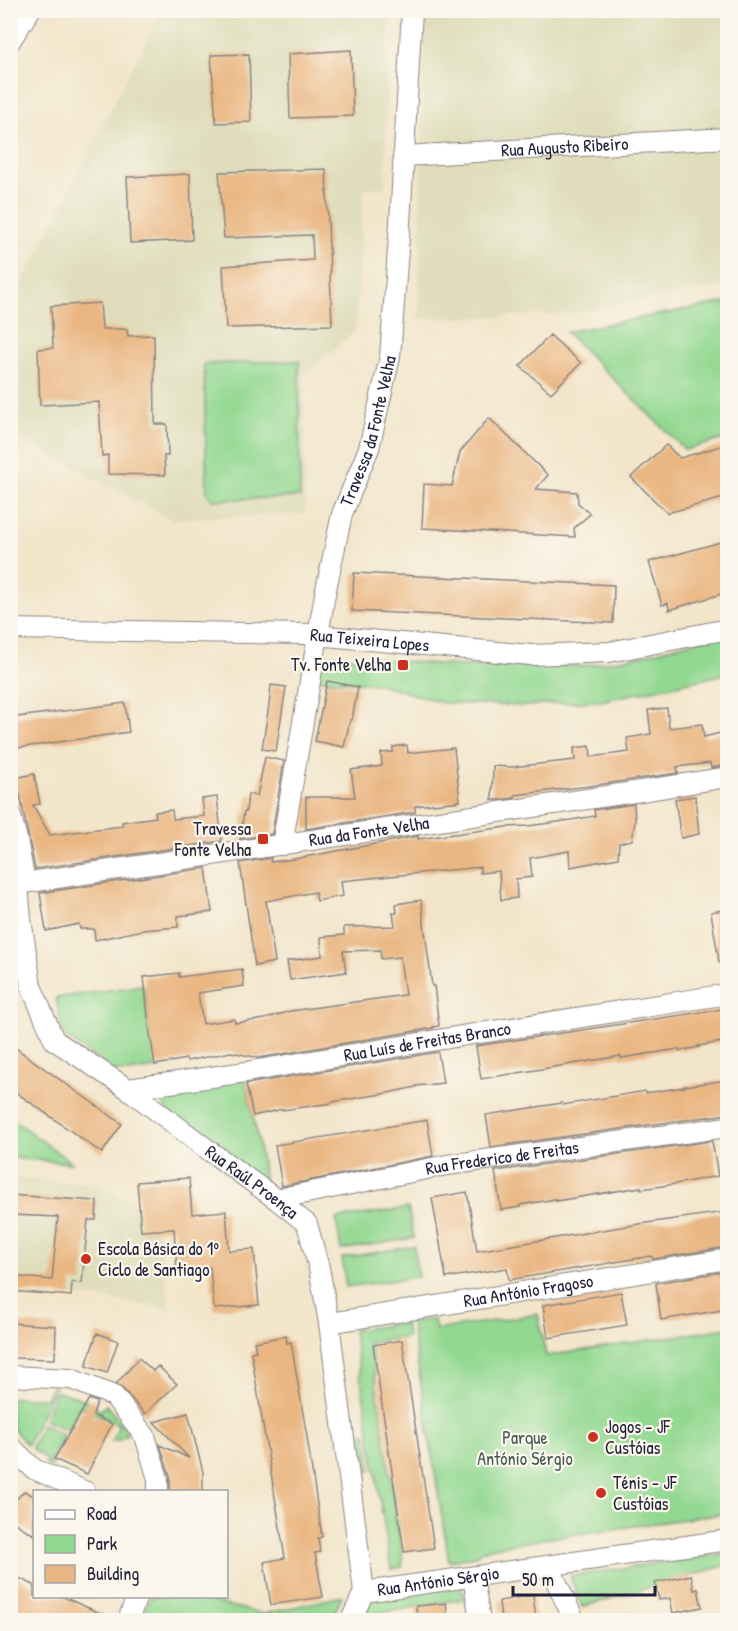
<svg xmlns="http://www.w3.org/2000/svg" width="738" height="1631" viewBox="0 0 738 1631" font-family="'Patrick Hand',sans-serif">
<rect width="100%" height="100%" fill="#fbf7ec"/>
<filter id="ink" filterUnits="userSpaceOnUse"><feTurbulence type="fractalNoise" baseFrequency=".0167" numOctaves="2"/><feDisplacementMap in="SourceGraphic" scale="12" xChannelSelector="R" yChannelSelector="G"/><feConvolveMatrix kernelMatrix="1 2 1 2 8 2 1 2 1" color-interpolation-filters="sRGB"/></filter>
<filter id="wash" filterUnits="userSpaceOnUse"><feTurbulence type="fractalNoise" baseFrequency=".008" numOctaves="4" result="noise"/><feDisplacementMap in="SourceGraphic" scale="24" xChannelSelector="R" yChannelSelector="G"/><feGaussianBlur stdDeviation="1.35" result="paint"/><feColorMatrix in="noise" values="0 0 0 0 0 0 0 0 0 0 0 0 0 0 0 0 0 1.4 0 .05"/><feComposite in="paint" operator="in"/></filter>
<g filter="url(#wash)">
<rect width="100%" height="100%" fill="#f2e5ca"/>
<path fill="#dfddbb" d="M161,11H389L385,188H364L355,332L304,374L306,514L171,519L11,433L10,306Z
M424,11H727V285L569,314L419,319Z
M10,1178L100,1184L138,1207L145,1226H157L170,1309L106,1299L11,1291Z"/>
<path fill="#93d891" stroke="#5a7d66" stroke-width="1.5" d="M727,302V438L685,450L566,332Z
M299,361L300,497L212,500L207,493L204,364Z
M724,633L727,644V674L600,701L560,703L525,706L444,703L379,684L316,679L323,655L463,666H583L640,656Z
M143,985L156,1068L127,1072L113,1071L63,1035L56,998Z
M245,1079L257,1134L265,1182L169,1116L159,1092Z
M10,1118H11L72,1163L11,1158Z
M408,1208L414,1238L341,1250L336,1219Z
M414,1246L418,1277L346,1287L342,1258Z
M538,1314L546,1356L727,1328V1513L549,1538L489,1548L471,1557L449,1561L411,1322L434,1319L436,1330Z
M405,1323L407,1337L370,1342L403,1561L402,1567L391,1569L353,1330Z
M52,1387H55L27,1445L11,1426L10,1398H46Z
M56,1392C73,1394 88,1400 100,1411L106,1405L123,1425L127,1434L118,1440L112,1441L119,1425L81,1406L67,1430L44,1420Z
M42,1424L64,1436L49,1463L53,1466L52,1467L44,1464L47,1460L31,1448Z
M366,1433L371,1471L361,1473L355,1434Z
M727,1553V1565L582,1607L570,1576Z
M461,1583L464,1599L378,1613V1620H358L367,1597Z
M342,1596L331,1620H141L150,1597H191L264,1614Z"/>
<g id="blocks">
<path fill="#eab783" d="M351,50L353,116L290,118L288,54Z
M249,54L251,122L216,123L211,55Z
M326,169L332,325L226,328L223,266L313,260L312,235L224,238L219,172Z
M190,174L192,240L130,243L127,177Z
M100,303L102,329H127L128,336L154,335L155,424H167L168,456H164L165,475L108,474V455L102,456L99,402L40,405L38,349L53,348L51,306Z
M550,335L581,363L551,393L520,366Z
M489,418L548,475L536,489L577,492L578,503L590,514L574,528L575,537L422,528L424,484L452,486L460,452Z
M728,444V497L667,513L631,477L666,445L680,458Z
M728,540V592L669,610L668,603L662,605L649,562Z
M354,573L614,585L613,623L352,611Z
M327,681L358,687L352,720H350L344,747L315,741Z
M271,685L286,687L276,751L262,749L269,705Z
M125,703L129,732L10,749V718Z
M667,708L669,728L702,724L704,737L728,731V765L711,768L710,763L677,767L678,773L590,786L515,795V798L500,800H492L493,766L512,767L575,760L574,748L590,746L591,757L629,752L627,738L651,734L648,710Z
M407,745L408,753L454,748L460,801L415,806V812L306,829V797H355L351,770L382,766L381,753L393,752V747Z
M265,757L284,761L272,834L240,839L244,812H246L248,794L257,796Z
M34,774L40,804L33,805L50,835L122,826V822L156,817L155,812L172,810L173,819L204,816L202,799L217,797L222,841L35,869L20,795L13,797L10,786V779Z
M695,796L699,834L681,838L675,799Z
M634,804L635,822L632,840L619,843L618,858L570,867L569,851L530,858L532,877L516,879L517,898L501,900L499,871L480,873V867L341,881L343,896L317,901L315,892L266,901L275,962L255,966L240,863L271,858L270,862L294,859L418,836V839L506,827L528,826L565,821L595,816L594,810Z
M206,868L212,912L178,916V927L143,930L95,940L94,929H80L79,924L46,931L40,893Z
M421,900L432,986H434L439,1026L433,1027V1028L259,1058L231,1052L187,1061L186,1059L155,1065L149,1027L144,977L179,973V977L242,969L244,986L198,993L203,1024L234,1019L235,1023L265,1019L290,1011L405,995L400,957L381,959L380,950L343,951L346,972L290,980L287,961L322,956L321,937L344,935V927L395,926L393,913H397L396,904Z
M728,909V961L719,962L711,912Z
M728,1008V1041L698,1046L699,1047L679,1051V1049L621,1058V1056L481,1079L476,1046Z
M10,1044L122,1124L102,1153L10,1088Z
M438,1052L443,1083L416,1086V1087L388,1093L332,1102V1103L283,1110V1109L253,1116L246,1084Z
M728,1080V1114L491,1147L486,1115L562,1103L563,1105L645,1091L646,1093L684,1087V1086Z
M427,1120L433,1156L282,1186L275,1145Z
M712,1141L718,1176L670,1185L641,1189V1187L556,1201V1199L520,1205V1207L501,1210L495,1171Z
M189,1178L192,1214L226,1211L229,1251L254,1249L259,1305L214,1309L210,1267L177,1271L174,1229L141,1231L137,1182Z
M467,1192L477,1251L639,1224L724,1212L728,1234V1247L653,1259L651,1256L509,1280L507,1268L446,1278L432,1198Z
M10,1195L97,1201L96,1220H88L82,1283L72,1282L71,1296L10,1291V1276L52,1280L58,1217L10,1215Z
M728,1271V1309L661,1320L656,1283Z
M621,1292L627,1325L548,1338L543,1305Z
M10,1323L56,1326L55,1359L10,1358Z
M97,1333L118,1341L107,1373L86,1366Z
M286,1336L287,1343L291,1342L306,1431L322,1537L318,1538L320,1552L315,1553L323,1597L271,1605L264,1562L285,1558L251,1352L256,1351L254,1342Z
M402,1340L434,1548L404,1552L373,1345Z
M139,1358L153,1371L158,1366L177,1384L145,1414L123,1389L116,1384Z
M89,1399L97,1402L93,1415L112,1424L87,1474L54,1459Z
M188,1413L203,1472V1491H170V1476L160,1445L189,1458L154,1422Z
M24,1491L34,1496V1535L10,1520V1506Z
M10,1574L34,1585V1596H61L116,1620H24L10,1614Z
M691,1575L694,1590L698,1589L702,1607L673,1613L670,1598L659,1600L655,1583Z
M533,1595L536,1620H501L499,1601Z
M446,1603L448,1620H417L416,1606Z"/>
</g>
</g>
<g filter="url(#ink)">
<use href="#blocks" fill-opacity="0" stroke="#8a8482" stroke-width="1.5"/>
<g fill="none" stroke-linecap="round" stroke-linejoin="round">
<g stroke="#8a8482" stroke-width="22">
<g id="minor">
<path d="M10,41L30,10"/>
<path id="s1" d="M403,156L728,138"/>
<path id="s2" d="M10,629L305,634L531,655L609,652L728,629"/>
<path d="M10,813L17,839L25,883"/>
<path id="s3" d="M282,845L325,594L342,514L369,448L390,357L400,223L412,10"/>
<path id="s4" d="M18,884L21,919L31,986L54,1040L128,1089L211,1152L276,1199L307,1224L319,1268L329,1323L364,1592"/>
<path id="s5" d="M10,885L641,791L728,777"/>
<path id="s6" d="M128,1089L246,1072L455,1037L728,994"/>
<path id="s7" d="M276,1199L447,1165L728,1127"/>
<path id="s8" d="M329,1323L728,1259"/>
<path d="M10,1376L71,1379L114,1396L145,1436L158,1479V1492"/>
<path d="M10,1446L34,1469L86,1492"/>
<path d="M549,1566L574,1620"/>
<path d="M473,1577L480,1620"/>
<path id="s9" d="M364,1592L728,1540"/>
<path d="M128,1620L137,1596"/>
<path d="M351,1620L364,1592"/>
</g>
</g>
<use href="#minor" stroke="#fff" stroke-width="20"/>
</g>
</g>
<g fill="#c8321e" stroke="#fbf7ec" stroke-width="2">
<rect x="397" y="659" width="12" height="12" rx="3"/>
<rect x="257" y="833" width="12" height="12" rx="3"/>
<circle cx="86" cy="1259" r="6"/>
<circle cx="593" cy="1437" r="6"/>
<circle cx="601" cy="1493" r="6"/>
</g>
<g text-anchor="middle" stroke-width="4.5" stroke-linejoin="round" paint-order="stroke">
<g font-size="18" fill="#22223b" stroke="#fbf7ec">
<text dy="6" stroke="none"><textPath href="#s1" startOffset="162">Rua Augusto Ribeiro</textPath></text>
<text dy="6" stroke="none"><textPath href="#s3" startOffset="424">Travessa da Fonte Velha</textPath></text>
<text dy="6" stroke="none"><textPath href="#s2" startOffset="360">Rua Teixeira Lopes</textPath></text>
<text dy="6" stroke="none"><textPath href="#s5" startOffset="363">Rua da Fonte Velha</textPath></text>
<text dy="6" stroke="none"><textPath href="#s6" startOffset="303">Rua Luís de Freitas Branco</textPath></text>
<text dy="6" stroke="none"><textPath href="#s7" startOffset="230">Rua Frederico de Freitas</textPath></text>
<text dy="6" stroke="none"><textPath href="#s4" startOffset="405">Rua Raúl Proença</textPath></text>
<text dy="6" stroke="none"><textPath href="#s8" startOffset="202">Rua António Fragoso</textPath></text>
<text dy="6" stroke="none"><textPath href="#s9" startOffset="75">Rua António Sérgio</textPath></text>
</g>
<g font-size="18" fill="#22223b" stroke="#fbf7ec" text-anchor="start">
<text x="391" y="671" text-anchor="end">Tv. Fonte Velha</text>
<text x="251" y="835" text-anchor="end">Travessa<tspan x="251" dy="21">Fonte Velha</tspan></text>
<text x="98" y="1255">Escola Básica do 1º<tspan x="98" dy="21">Ciclo de Santiago</tspan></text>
<text x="605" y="1433">Jogos - JF<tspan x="605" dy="21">Custóias</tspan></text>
<text x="613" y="1489">Ténis - JF<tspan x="613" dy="21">Custóias</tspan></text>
</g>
<g font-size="18" fill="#445955" stroke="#fbf7ec">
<text x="525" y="1444">Parque<tspan x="525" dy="21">António Sérgio</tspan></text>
</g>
</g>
<rect width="738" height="1631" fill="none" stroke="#fbf7ec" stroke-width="36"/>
<rect x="33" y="1490" width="195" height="108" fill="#fbf7ec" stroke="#a4a2a5" stroke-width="1.5"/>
<rect x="45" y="1510" width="30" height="9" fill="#ffffff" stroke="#a4a2a5" stroke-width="1.5"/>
<text x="87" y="1520" font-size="18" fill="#22223b">Road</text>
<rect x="45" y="1535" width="30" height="18" fill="#93d891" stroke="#a4a2a5" stroke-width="1.5"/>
<text x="87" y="1550" font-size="18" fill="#22223b">Park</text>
<rect x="45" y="1565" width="30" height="18" fill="#eab783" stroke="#a4a2a5" stroke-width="1.5"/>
<text x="87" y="1580" font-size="18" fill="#22223b">Building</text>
<path d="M513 1586v9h142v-9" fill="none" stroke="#22223b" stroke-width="3"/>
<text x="522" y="1586" font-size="18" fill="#22223b" stroke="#fbf7ec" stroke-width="4.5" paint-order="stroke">50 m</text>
</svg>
